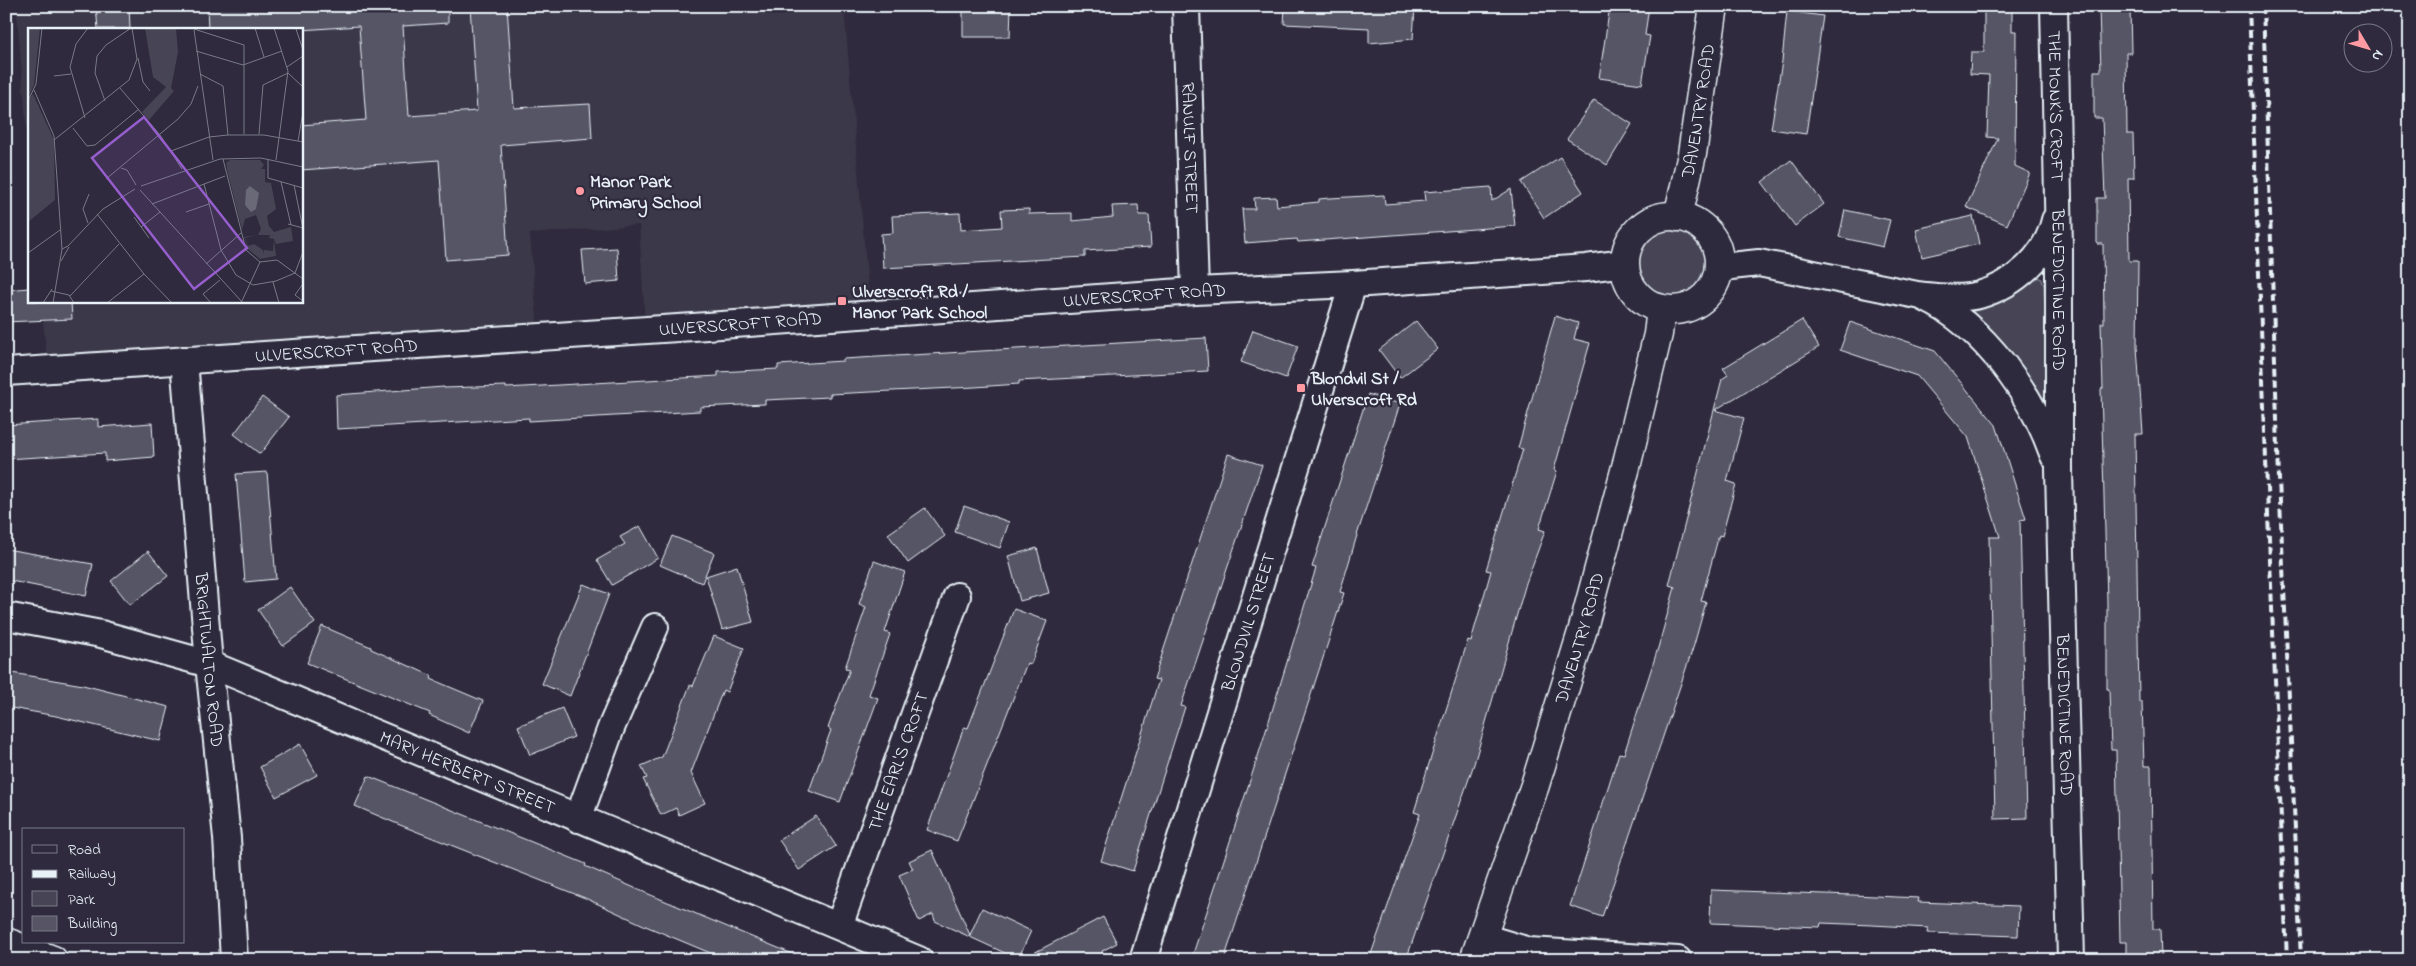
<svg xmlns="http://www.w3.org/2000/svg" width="2416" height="966" viewBox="0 0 2416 966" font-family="'Indie Flower',sans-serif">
<rect width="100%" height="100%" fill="#2f2a3d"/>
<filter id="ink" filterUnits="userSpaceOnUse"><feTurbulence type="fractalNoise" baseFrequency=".02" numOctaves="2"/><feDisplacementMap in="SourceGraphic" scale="10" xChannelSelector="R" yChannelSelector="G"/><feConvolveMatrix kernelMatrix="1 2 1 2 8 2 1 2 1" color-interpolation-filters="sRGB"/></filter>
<g filter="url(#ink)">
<path fill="#3b3749" d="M16,6H844L870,311L645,326L639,225L530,234L538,331L47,361L41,301H301V29H29V156Z"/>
<path fill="#464455" stroke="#979aa6" d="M1636 262a36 36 0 1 1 72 0a36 36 0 1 1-72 0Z
M2036,277L2041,278L2044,285L2047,394L2040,400L1972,312L1973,309L2005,298L2019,291Z"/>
<path fill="#575565" stroke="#e8f1f8" d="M96,6H129L130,29H98Z
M207,6H448V23L403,26L409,116L477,111L470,6H507L514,108L590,104L592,138L501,145L508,255L446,260L439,160L301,170V125L366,120L359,26L301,30L208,29Z
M963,6H1011L1010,37H963Z
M1285,6H1415L1413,39L1369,43V28L1284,24Z
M1610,6H1649L1645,35L1650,36L1642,84L1599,78Z
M1984,6H2012V31H2016L2015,166L2030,173L2007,225L1966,207L1998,138L1987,137L1989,75L1970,74L1971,52H1984Z
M2130,8L2131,53H2126L2127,134H2133L2134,178H2128L2129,261H2138L2137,347L2143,434H2135L2139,702H2142L2144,766H2151L2153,929H2160L2161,958L2126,959V942H2120L2116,750H2111L2109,689H2107V602L2101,389L2103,388L2101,323H2104L2103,244H2097V198H2105L2102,118H2094V71H2101L2099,9Z
M1787,11L1823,16L1806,134L1771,129L1782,61Z
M1594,100L1632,124L1607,165L1567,139Z
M1560,157L1583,192L1544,218L1521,182Z
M1791,160L1824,204L1795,226L1762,182Z
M1491,187L1492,201L1511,189L1515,226L1298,242L1297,239L1245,243L1242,209H1255L1254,198L1276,197L1277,206L1319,202V199L1330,198L1384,195L1385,204L1425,201L1424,192Z
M1138,205L1139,215H1149L1151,247L1085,251V257L883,268L881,234L893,233L892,216L960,213L961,230L1002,227L1001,210L1029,209V214L1072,213V221L1113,217L1112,206Z
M1845,210L1890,220L1883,247L1839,237Z
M1973,216L1979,244L1922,257L1916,229Z
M617,248L619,281L585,284L582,250Z
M29,288V301H71L72,319L6,322V290Z
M1555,316L1578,323L1574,339L1590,343L1554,470L1557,471L1539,529L1545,531L1526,583L1474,764L1406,960H1369L1420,814L1414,812L1422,786L1468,640L1471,641L1491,571L1486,570L1523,449L1518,448Z
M1802,320L1819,347L1715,410L1744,418L1727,481L1736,484L1722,536L1719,535L1701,601L1706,602L1694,645L1602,917L1570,906L1619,753L1624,754L1658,648L1675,587L1669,585L1722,379L1728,375L1723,368Z
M1416,321L1438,349L1400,378L1379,350Z
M1850,322L1935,351L1996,425L2026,519L2020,520L2027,818L1995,819L1989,537H2000L1968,437L1917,376L1840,350Z
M1253,330L1298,346L1286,378L1241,362Z
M1206,338L1208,371L1019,381V384L975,387L830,394V397L765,400V404L700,407V411L529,421V418L337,429L336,395L444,387V388L506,386V388L718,376V372L778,369V365L843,361V359Z
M1368,394L1400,404L1358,532L1340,592L1344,593L1324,655L1224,960H1191L1260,750L1316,568L1312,567Z
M262,397L289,417L260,454L234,434Z
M98,419V427L152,423L154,457L105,461V453L6,459V425Z
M1228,454L1262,465L1181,706L1185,707L1133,871L1101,861L1159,680L1154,679Z
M267,472L276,579L245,582L236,474Z
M964,506L1009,522L1000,548L955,532Z
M925,508L945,536L908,563L888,534Z
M640,526L658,558L612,585L597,560L625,544L620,537Z
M672,536L714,553L702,583L660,565Z
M1037,548L1049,593L1020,601L1008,556Z
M6,549L93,564L86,596L6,580Z
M148,551L168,576L130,605L111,581Z
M874,561L905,572L885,632L890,634L869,695L878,698L840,802L809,791L831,730L828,728L850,669L845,668L866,607L859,604Z
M737,566L753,622L722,630L706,576Z
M583,584L609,594L570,696L542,684Z
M290,587L315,623L283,646L258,610Z
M1014,609L1047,621L1031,664L1027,663L957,841L927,830L964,727L968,728Z
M322,626L371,647V649L432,676L431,679L483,701L469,733L429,715L430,713L307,663Z
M714,636L744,648L727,692L723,690L691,773L705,803L679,815L676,808L661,815L643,779L647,778L641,766L662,757L690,685L693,686Z
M6,672L83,685L169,707L160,741L56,716L6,707Z
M562,708L574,737L530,755L518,726Z
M300,744L317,775L276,797L260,767Z
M368,776L586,864L585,866L646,893L807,960H727L648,927L585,898L400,825L355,806Z
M816,816L836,846L799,870L779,840Z
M932,850L970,935L982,908L1031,931L1018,959L935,921L933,914L919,921L899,875L913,869L909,861Z
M1711,890L1853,895L1919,898L1918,902L2019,906L2018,936L1927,933L1928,928L1872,925L1821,923L1820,927L1710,923Z
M1103,917L1117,943L1102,951L1106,960H1020Z"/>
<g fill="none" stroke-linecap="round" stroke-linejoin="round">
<g stroke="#e8f1f8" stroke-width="30">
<g id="minor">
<path id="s1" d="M1186,6L1195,291"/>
<path id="s2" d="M2054,6L2059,247V470L2071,960"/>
<path d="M1718,270L1731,266L1759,263L1917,295C1937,297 1959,300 1979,295C2014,285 2047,257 2055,220"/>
<path d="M1925,298C1983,325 2033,396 2054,456"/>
<path id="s3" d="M184,360L209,664L227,838L234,960"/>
<path id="s4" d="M6,372L693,327L1195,291L1353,284L1586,268L1625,263"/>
<path id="s5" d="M6,616L101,634L209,664L919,960"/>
<path d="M578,819L611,728L655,627"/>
<path id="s6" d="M839,926L957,596"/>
<path d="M1482,937L1529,951L1678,960"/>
<path id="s7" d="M1143,960L1353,284"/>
</g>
</g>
<g stroke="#e8f1f8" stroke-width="31">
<g id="tertiary">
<circle cx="1672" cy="263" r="47"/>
<path id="s8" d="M1678,217L1692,154L1714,6"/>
<path d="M6,942L53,960"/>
<path id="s9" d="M1474,960L1535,785L1582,632L1627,463L1658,334L1661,309"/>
</g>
</g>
<use href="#minor" stroke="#2f2a3d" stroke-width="26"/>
<use href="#tertiary" stroke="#2f2a3d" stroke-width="28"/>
<path stroke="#e8f1f8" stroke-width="4" stroke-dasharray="8 4" stroke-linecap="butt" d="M2249,6L2268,514L2287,960
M2263,6L2279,479L2301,960"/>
</g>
</g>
<g fill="#ff9aa2" stroke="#2f2a3d" stroke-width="2">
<circle cx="580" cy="191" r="5"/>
<rect x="837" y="296" width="10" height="10" rx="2.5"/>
<rect x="1296" y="383" width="10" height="10" rx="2.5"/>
</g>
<g text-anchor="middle" stroke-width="4.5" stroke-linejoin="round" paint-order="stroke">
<g font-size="18" fill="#e8f1f8" stroke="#2f2a3d">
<text dy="6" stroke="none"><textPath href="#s2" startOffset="100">THE MONK'S CROFT</textPath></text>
<text dy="6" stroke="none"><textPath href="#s8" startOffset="108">DAVENTRY ROAD</textPath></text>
<text dy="6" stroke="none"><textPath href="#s1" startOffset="142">RANULF STREET</textPath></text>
<text dy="6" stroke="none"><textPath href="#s4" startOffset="1141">ULVERSCROFT ROAD</textPath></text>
<text dy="6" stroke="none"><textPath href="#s2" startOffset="284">BENEDICTINE ROAD</textPath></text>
<text dy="6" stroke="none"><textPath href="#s4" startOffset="736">ULVERSCROFT ROAD</textPath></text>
<text dy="6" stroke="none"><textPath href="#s4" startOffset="331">ULVERSCROFT ROAD</textPath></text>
<text dy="6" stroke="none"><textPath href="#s7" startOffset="354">BLONDVIL STREET</textPath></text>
<text dy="6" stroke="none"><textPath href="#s9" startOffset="339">DAVENTRY ROAD</textPath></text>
<text dy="6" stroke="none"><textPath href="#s3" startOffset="301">BRIGHTWALTON ROAD</textPath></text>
<text dy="6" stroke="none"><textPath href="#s2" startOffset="709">BENEDICTINE ROAD</textPath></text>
<text dy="6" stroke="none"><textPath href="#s6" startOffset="175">THE EARL'S CROFT</textPath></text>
<text dy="6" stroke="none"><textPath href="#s5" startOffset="489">MARY HERBERT STREET</textPath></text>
</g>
<g font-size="18" font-weight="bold" fill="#e8f1f8" stroke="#2f2a3d" text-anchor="start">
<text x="590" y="187">Manor Park<tspan x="590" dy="21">Primary School</tspan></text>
<text x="852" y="297">Ulverscroft Rd /<tspan x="852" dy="21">Manor Park School</tspan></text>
<text x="1311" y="384">Blondvil St /<tspan x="1311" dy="21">Ulverscroft Rd</tspan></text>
</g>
</g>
<g transform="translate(28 28)">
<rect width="275" height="275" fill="#2f2a3d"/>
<path d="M0,0H12L6,57L0,71ZM117,0H148L150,24L143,60L146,63L121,92L114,84L138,59L125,49ZM5,66L26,112L27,172L0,194V73ZM202,132H232L236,137L233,141H237V154L243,155L248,181L239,188L241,198L246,204L263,199L265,213L248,216L246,211L248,228L232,231L220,221L216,209L228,207L217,210L220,218L226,216L235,222V226L236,222L245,223L246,211L241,210L242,207H230L233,201L228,187L217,191L214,202L200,146L198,135Z" fill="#464455"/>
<path d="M222,158L231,165L228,181L223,184L217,177L218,162Z" fill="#696978"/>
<path fill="none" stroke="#797a88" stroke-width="1" d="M227,0L236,29M246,0L260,43L248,132M166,1L216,17V106M268,1L275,22M166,2L185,132M168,23L215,37L254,23M110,30L115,54L122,63M259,39L275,28M260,45L275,59M172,46L195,58L200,107M26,48L43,46M92,60L132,107M6,62L26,108L34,221L25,275M0,73L8,56L14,0M77,73L67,45L69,28L78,17L103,0M57,90L42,39L48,16L60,0M45,100L59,118M231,106L235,57L260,45M132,107L154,141M26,112L101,52L109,31L104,0M270,113L275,84M59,118L67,117L111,81M143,123L181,109L200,107H236L275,114M195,131L218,222L232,234L249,232L275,251M240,131V150L275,160M93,140L99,142L108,157M78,151L150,91L163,76L170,58M253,154L263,197M176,156L193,222L208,247L225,257L248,253L267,245M266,157L275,201M113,158L192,131L233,130L275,139M112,162L214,274M124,176L197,148M158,184L181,176M69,186L116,246L144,275M106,189L121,210M60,195L55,181L61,166M260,196L275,200M113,199L132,184M34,221L40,218L75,181L107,161M0,225L32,202M33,233L41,219M178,236L213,205M267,245L275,224M245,254L251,275M274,257L267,267L275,273M23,263L41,267L46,275M42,268L91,216M15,275L24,261M79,275L116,246M183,275L175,266L192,252M213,275L232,234"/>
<path fill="#965dcd" fill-opacity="0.15" stroke="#965dcd" stroke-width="2.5" d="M116,89L219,220L166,261L64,130Z"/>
<rect width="275" height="275" fill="none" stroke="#e8f1f8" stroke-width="2.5"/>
</g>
<rect width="2416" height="966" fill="none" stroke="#2f2a3d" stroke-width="25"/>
<rect x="12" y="12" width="2391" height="941" fill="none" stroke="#e8f1f8" stroke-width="2" filter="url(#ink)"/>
<rect x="22" y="828" width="162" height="115" fill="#2f2a3d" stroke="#797a88"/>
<rect x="32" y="845" width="25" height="8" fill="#2f2a3d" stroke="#797a88"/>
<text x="68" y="854" font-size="15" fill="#e8f1f8">Road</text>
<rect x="32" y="870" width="25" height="8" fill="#e8f1f8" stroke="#797a88"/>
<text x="68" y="878" font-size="15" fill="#e8f1f8">Railway</text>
<rect x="32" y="891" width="25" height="15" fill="#464455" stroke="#797a88"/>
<text x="68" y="904" font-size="15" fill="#e8f1f8">Park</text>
<rect x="32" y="916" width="25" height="15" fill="#575565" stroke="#797a88"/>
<text x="68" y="928" font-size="15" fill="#e8f1f8">Building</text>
<g transform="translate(2368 48) rotate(128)"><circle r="24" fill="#2f2a3d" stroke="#797a88"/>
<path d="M0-4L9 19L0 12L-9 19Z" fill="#ff9aa2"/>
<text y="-8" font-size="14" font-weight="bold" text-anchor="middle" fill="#e8f1f8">N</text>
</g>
</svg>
